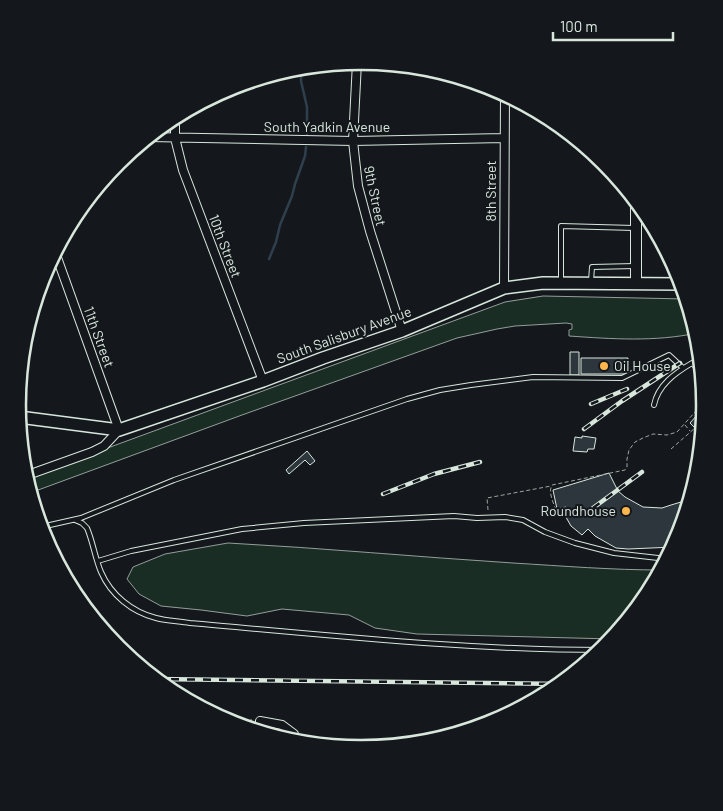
<svg xmlns="http://www.w3.org/2000/svg" width="723" height="811" viewBox="0 0 723 811" font-family="Barlow,sans-serif">
<rect width="100%" height="100%" fill="#14181c"/>
<path fill="#1a2d24" stroke="#939e99" d="M543,296L687,299L697,333C655,342 612,339 569,336V330L572,329V324L566,323L515,326L497,329L457,338L242,415L30,493L26,478L505,302Z
M228,543C323,548 418,557 513,563C563,566 612,570 662,570L647,597L613,639L417,634L375,628L349,615L282,609L247,616L201,610L161,606L139,594L127,579L133,567L165,554Z"/>
<g fill="none" stroke-linecap="round" stroke-linejoin="round">
<path stroke="#2f3f4d" stroke-width="2.5" d="M301,67V81L307,107V137
M269,259L276,242L280,225L292,196L295,184L305,156L306,147"/>
</g>
<path fill="#2c363c" stroke="#d8e6dc" d="M570,352H579V375H570Z
M581,358H628V374H581Z
M705,406L702,439L697,430L690,423Z
M582,436L596,438L594,449H588L587,452L573,451L575,437L582,438Z
M307,451L315,461L310,465L305,460L289,474L286,470Z
M609,473L618,491L625,497L643,507L662,508L671,505L681,502L690,496L693,491L679,537L674,547L628,549L616,548L595,536L588,529L582,535L571,526L563,512L568,509L566,507L557,509L553,490Z"/>
<g fill="none" stroke-linecap="round" stroke-linejoin="round">
<g stroke="#d8e6dc" stroke-width="6">
<path id="lane" d="M636,217H649
M561,281V226L634,228
M591,281L592,267L635,266
M701,358L692,363L702,373
M654,405C658,385 675,373 692,363
M75,520L82,523L87,528C93,542 95,558 101,572C111,595 132,612 156,618C167,621 179,621 190,623C328,635 465,650 604,650
M41,527L81,518L174,480L407,399L440,390L471,385L533,377L622,378L669,355L683,368
M98,561L131,551L242,529L304,523L454,516L477,518L505,517L523,520L545,532L575,543L614,553L667,559"/>
</g>
<g stroke="#d8e6dc" stroke-width="10">
<path id="street" d="M357,62L353,141L358,186L370,231L402,331
M175,117V138L183,170L263,381
M149,137L353,141L504,138
M504,288L505,94
M25,476L92,452L104,446L119,430L55,252
M260,721L282,725L294,734L296,743"/>
</g>
<g stroke="#d8e6dc" stroke-width="12">
<path id="secondary" d="M636,283V201"/>
</g>
<g stroke="#d8e6dc" stroke-width="14">
<path id="primary" d="M19,417L119,430L263,381L323,358L402,331L504,288L543,283L683,284"/>
</g>
<path stroke="#9da8a2" stroke-width="1" stroke-dasharray="4 2.5" stroke-linecap="butt" d="M685,425L690,431
M671,449L695,428
M488,510L487,498L551,486
M556,510C553,502 548,492 552,485L625,470L627,467V459L629,450L635,442L643,438L653,434L667,435L677,432L705,401
M218,717L252,720"/>
<use href="#lane" stroke="#14181c" stroke-width="4"/>
<use href="#street" stroke="#14181c" stroke-width="8"/>
<use href="#secondary" stroke="#14181c" stroke-width="10"/>
<use href="#primary" stroke="#14181c" stroke-width="11"/>
<g stroke="#d8e6dc" stroke-width="4.5">
<path id="rail" d="M591,404L627,389
M584,429L622,401L680,363
M383,494L434,474L480,462
M593,508L642,472
M155,679L562,684"/>
</g>
<use href="#rail" stroke="#14181c" stroke-width="2.5" stroke-dasharray="8" stroke-linecap="butt"/>
</g>
<g fill="#ffb74d" stroke="#14181c" stroke-width="2">
<circle cx="604" cy="366" r="5"/>
<circle cx="626" cy="511" r="5"/>
</g>
<g text-anchor="middle" stroke-width="4" stroke-linejoin="round" paint-order="stroke">
<g font-size="14" fill="#d8e6dc" stroke="#14181c">
<text x="327" y="132">South Yadkin Avenue</text>
<text transform="translate(491 191) rotate(-90)" y="5">8th Street</text>
<text transform="translate(375 196) rotate(78)" y="5">9th Street</text>
<text transform="translate(225 246) rotate(69)" y="5">10th Street</text>
<text transform="translate(344 335) rotate(-20)" y="5">South Salisbury Avenue</text>
<text transform="translate(99 337) rotate(70)" y="5">11th Street</text>
</g>
<g font-size="14" fill="#d8e6dc" stroke="#14181c" text-anchor="start">
<text x="614" y="371">Oil House</text>
<text x="616" y="516" text-anchor="end">Roundhouse</text>
</g>
</g>
<path d="M0 0H723V811H0ZM26 405a335 335 0 1 1 670 0a335 335 0 1 1-670 0Z" fill="#14181c" fill-rule="evenodd"/>
<path fill="none" stroke="#d8e6dc" stroke-width="2.5" d="M26 405a335 335 0 1 1 670 0a335 335 0 1 1-670 0Z"/>
<path d="M553 32v8h120v-8" fill="none" stroke="#d8e6dc" stroke-width="2.5"/>
<text x="560" y="32" font-size="15" fill="#d8e6dc" stroke="#14181c" stroke-width="4" paint-order="stroke">100 m</text>
</svg>
